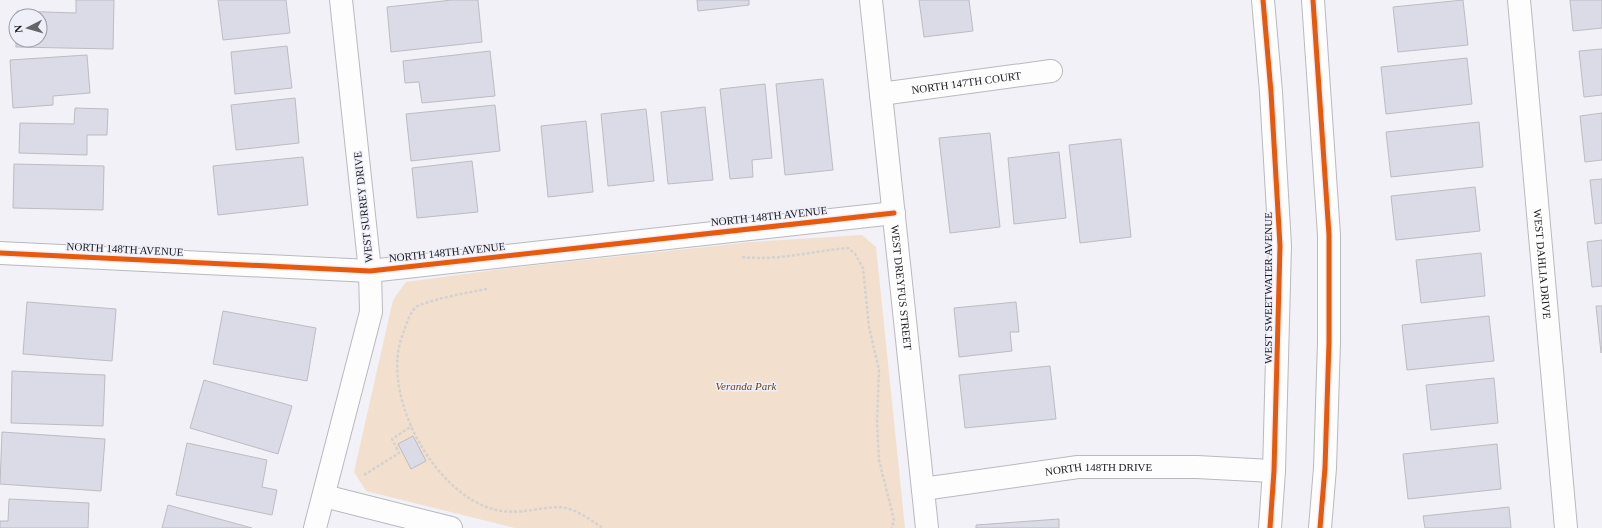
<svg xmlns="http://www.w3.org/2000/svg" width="1602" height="528" viewBox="0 0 1602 528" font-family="'Times New Roman',serif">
<rect width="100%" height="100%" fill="#f1f1f7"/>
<path fill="#f3dfcd" d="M862,235L876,247L905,528H515L366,491L354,472L393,300L406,282L502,269L751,242Z"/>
<path fill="#dbdae7" stroke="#bcbcc1" d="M76,0H114L113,49L16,47V40H40V16H17V11L76,13Z
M218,0H286L290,33L223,40Z
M452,0H478L482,42L391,52L387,7Z
M697,0H749V5L698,11Z
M919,0H969L973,31L924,37Z
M1463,0L1468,45L1398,52L1393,7Z
M1570,0H1602V28L1573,31Z
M287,46L292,88L235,94L231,52Z
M1602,49V95L1584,97L1579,51Z
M490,51L495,96L422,103L419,82L405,83L403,61Z
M87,55L90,93L53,96V105L13,108L10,60Z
M1467,58L1472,104L1386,114L1381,67Z
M823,79L833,170L785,175L776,84Z
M765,84L772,158L752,160L753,177L730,179L720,89Z
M295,98L299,143L236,150L231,105Z
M495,105L500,151L411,161L406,114Z
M705,107L713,180L668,184L661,112Z
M75,108L108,109L107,135H87V155L19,153L20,123L74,124Z
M646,109L654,181L608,186L601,114Z
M1602,113V160L1585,162L1580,116Z
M586,121L593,192L548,197L541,126Z
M1479,122L1483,167L1391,177L1386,132Z
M990,133L1000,227L950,233L939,138Z
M1121,139L1131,237L1080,243L1069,145Z
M1059,152L1066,218L1014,224L1008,158Z
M303,157L308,205L218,215L213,166Z
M472,161L478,212L417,218L412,168Z
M14,164L104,166L103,210L13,208Z
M1602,179V223L1595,224L1590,180Z
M1475,187L1480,231L1396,240L1391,196Z
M1602,240V286L1592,287L1587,242Z
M1481,253L1485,296L1421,303L1416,260Z
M27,302L116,309L112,361L23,354Z
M1016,302L1019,332H1010L1012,351L959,357L954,308Z
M1596,306H1602V352L1601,353Z
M223,311L316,328L307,381L213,364Z
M1489,316L1494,361L1407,370L1402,325Z
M1050,366L1056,419L965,428L959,375Z
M12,371L105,375L103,426L11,423Z
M1494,378L1498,423L1431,430L1426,385Z
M204,380L292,406L278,454L190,428Z
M2,432L105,439L101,491L0,484Z
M413,436L426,461L411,469L398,444Z
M187,443L267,460L262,487L277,490L272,515L176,495Z
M1497,444L1501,489L1408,499L1403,454Z
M9,499L89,503L88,528H0V521H8Z
M168,505L252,528H162Z
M1509,507L1511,528H1425L1423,516Z
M1059,519V528H976V525Z"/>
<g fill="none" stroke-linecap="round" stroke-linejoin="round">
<g stroke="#b9b9be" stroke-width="24">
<g id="minor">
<path id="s1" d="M871,0L927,528"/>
<path d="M1263,0L1271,92L1280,246L1274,471L1270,528"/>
<path d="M1313,0L1329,235V342L1325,468L1320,528"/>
<path id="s2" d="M1519,0L1566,528"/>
<path id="s3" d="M881,94L1051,71"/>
<path d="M0,253L370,271L894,213"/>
<path id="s4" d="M923,489L1078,467H1197L1274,471"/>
<path d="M324,496L451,528"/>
<path d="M315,528L371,312L370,271L341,0"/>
</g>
</g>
<path stroke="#d2d2d3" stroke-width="2.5" stroke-dasharray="3 2" stroke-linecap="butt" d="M742,257C778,261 812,251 848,248L855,254L863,268L869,327L879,370L877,424L879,460L894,520L892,528
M487,289C474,291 424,301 416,307C409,314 407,323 404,331C380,387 424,473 474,501C496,514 514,513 538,509C547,508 557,506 566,508C579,511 592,521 603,528
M364,475L399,453L392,439L412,426"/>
<use href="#minor" stroke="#fdfdfe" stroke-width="22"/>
<g stroke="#efeff9" stroke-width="8">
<path id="cycleway" d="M1263,0L1271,92L1280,246L1274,471L1270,528
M1313,0L1329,235V342L1325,468L1320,528
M0,253L370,271L894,213"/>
</g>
<use href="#cycleway" stroke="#e8590c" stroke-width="5"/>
</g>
<g text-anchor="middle" stroke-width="3" stroke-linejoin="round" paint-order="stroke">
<g font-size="11" fill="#19191d" stroke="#efeff9">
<text dy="4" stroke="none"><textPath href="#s3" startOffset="86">NORTH 147TH COURT</textPath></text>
<text transform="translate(363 207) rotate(-96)" y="4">WEST SURREY DRIVE</text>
<text transform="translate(769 216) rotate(-6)" y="4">NORTH 148TH AVENUE</text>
<text transform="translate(125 249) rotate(3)" y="4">NORTH 148TH AVENUE</text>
<text transform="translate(447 252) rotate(-6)" y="4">NORTH 148TH AVENUE</text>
<text dy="4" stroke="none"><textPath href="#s2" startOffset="265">WEST DAHLIA DRIVE</textPath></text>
<text dy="4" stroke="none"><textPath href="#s1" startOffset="289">WEST DREYFUS STREET</textPath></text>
<text transform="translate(1268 288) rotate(-90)" y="4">WEST SWEETWATER AVENUE</text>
<text dy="4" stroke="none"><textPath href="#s4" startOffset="177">NORTH 148TH DRIVE</textPath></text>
</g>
<g font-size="11" font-style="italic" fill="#684415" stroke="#efeff9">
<text x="746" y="390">Veranda Park</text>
</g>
</g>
<g transform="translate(28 28) rotate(264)"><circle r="19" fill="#efeff9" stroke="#9999a1"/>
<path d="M0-3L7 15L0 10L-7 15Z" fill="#656569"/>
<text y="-6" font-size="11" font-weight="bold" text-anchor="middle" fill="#19191d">N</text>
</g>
</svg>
